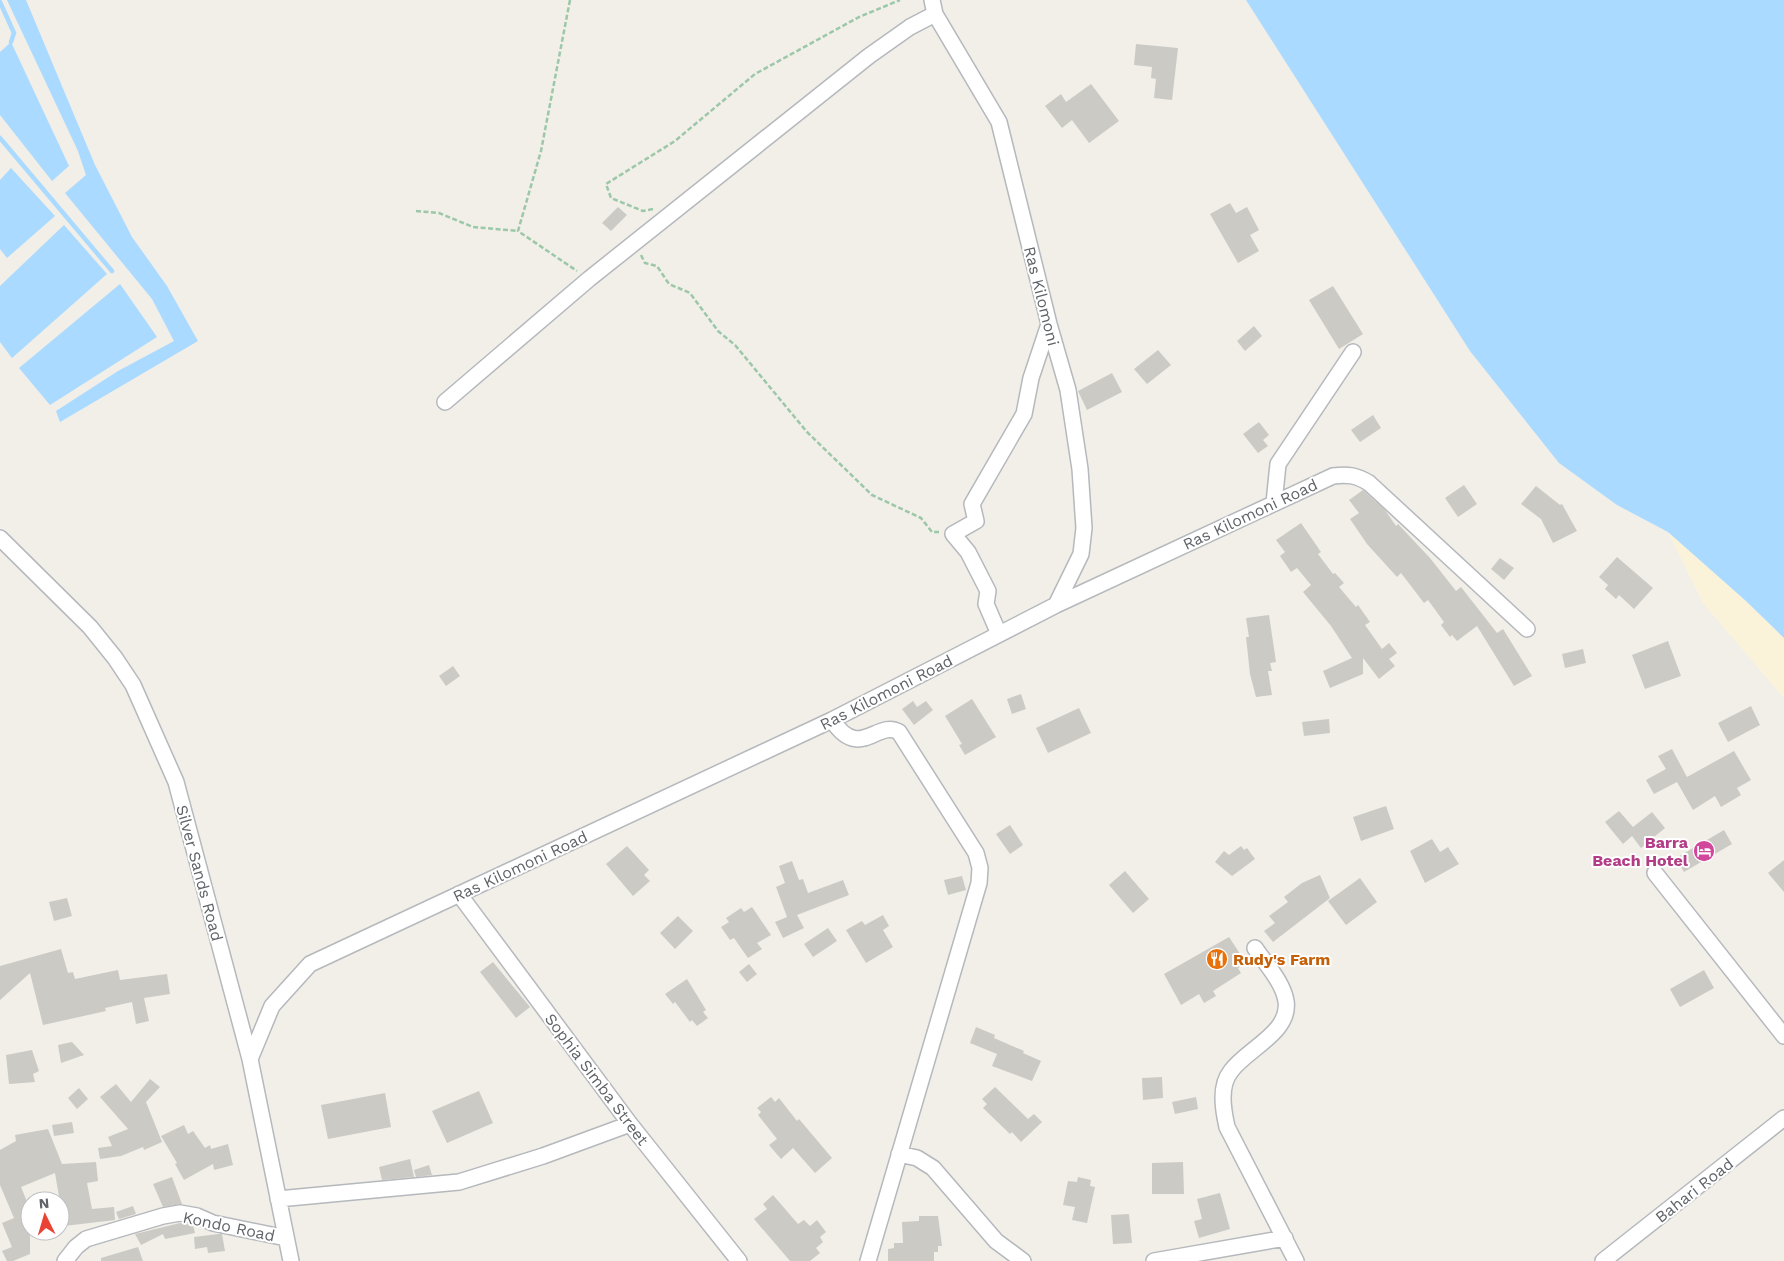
<svg xmlns="http://www.w3.org/2000/svg" width="1784" height="1261" viewBox="0 0 1784 1261" font-family="'Work Sans',sans-serif">
<rect width="100%" height="100%" fill="#f1efe8"/>
<path fill="#fbf3d9" d="M1668,532L1746,601L1784,638V698L1703,603Z"/>
<path fill="#aadaff" d="M7,0H26L95,165L132,237L167,286L198,341L60,422L56,411L118,371L174,341L152,299L65,193L86,175L78,151Z
M1246,0H1784V638L1746,601L1668,532L1617,505L1559,463L1470,351Z
M11,42L69,166L52,181L0,115V52Z
M11,168L55,216L7,258L0,249V180Z
M64,225L107,274L12,358L0,342V286Z
M120,284L157,337L50,405L19,368Z"/>
<g fill="none" stroke-linecap="round" stroke-linejoin="round">
<path stroke="#aadaff" stroke-width="4.5" d="M0,2L14,33L11,42
M0,138L112,271"/>
</g>
<path fill="#cccac5" d="M1136,44L1178,48L1172,100L1154,98L1156,79L1151,78L1152,67L1134,65Z
M1091,84L1119,121L1089,143L1072,120L1062,128L1045,106L1061,94L1066,102Z
M1230,203L1236,213L1247,207L1259,230L1250,235L1259,251L1238,263L1210,214Z
M618,207L627,215L611,231L602,223Z
M1333,286L1363,334L1339,349L1309,300Z
M1254,326L1262,336L1245,351L1237,341Z
M1158,350L1171,365L1147,384L1134,369Z
M1112,373L1122,392L1087,410L1078,391Z
M1373,415L1381,428L1360,442L1351,430Z
M1259,422L1269,435L1263,440L1268,446L1258,453L1243,434Z
M1464,485L1477,504L1458,517L1445,498Z
M1536,486L1560,505L1562,504L1577,531L1553,543L1541,519L1521,504Z
M1363,490L1385,510L1396,526L1398,524L1430,558L1456,591L1461,587L1497,633L1503,629L1532,676L1514,686L1477,626L1457,641L1452,635L1450,637L1441,625L1444,622L1428,600L1424,603L1401,573L1397,577L1367,544L1350,519L1359,513L1349,500Z
M1301,523L1321,552L1318,554L1333,574L1335,573L1344,583L1339,587L1356,607L1358,605L1370,622L1365,625L1382,649L1389,643L1397,653L1389,659L1395,666L1379,679L1363,658V674L1330,688L1323,671L1352,658L1331,626L1303,592L1311,585L1297,568L1291,572L1280,556L1285,552L1276,540Z
M1617,557L1653,588L1634,609L1619,595L1616,599L1605,589L1608,585L1599,577Z
M1500,558L1514,568L1504,580L1491,569Z
M1269,615L1276,662L1270,663L1272,671H1268L1272,695L1256,697L1250,674L1246,637H1249L1246,618Z
M1668,641L1681,676L1645,689L1632,655Z
M1583,649L1586,663L1565,668L1562,654Z
M453,666L460,676L446,686L439,676Z
M1021,694L1026,709L1012,714L1007,699Z
M972,699L996,737L965,755L959,745L962,744L945,716Z
M913,701L917,707L926,701L933,710L914,725L902,709Z
M1751,706L1760,725L1728,742L1718,723Z
M1079,708L1091,733L1048,753L1036,728Z
M1329,719L1330,733L1304,736L1302,722Z
M1672,749L1687,777L1734,751L1751,780L1737,788L1741,795L1721,807L1715,796L1693,810L1677,782L1654,794L1646,780L1666,769L1658,756Z
M1386,806L1394,829L1361,841L1353,817Z
M1619,811L1633,827L1652,812L1665,828L1641,848L1632,836L1623,844L1605,822Z
M1010,825L1023,845L1010,854L996,834Z
M1724,830L1732,844L1684,872L1676,858Z
M1432,839L1440,852L1448,847L1459,864L1425,883L1410,851Z
M627,846L649,870L644,875L650,881L633,896L606,864Z
M1241,846L1244,850L1247,848L1255,859L1232,876L1215,862L1224,851L1229,855Z
M1784,860V892L1768,873Z
M792,861L799,880L803,879L808,893L843,880L849,895L797,915L804,928L783,938L775,922L787,917L776,887L785,883L779,866Z
M1125,871L1149,899L1133,913L1109,885Z
M1320,875L1330,898L1273,942L1264,931L1275,923L1269,916L1288,902L1284,897L1302,883Z
M962,876L966,890L948,895L944,880Z
M1360,878L1377,902L1346,925L1328,901Z
M67,898L72,916L54,921L49,902Z
M752,907L771,935L757,943L762,949L748,958L734,938L730,940L721,927L729,922L726,918L741,908L744,912Z
M883,915L889,926L883,930L893,947L866,963L846,930L862,921L865,925Z
M678,916L693,931L675,949L660,933Z
M828,928L837,941L813,957L804,944Z
M1229,937L1246,963L1238,968L1241,973L1213,991L1216,996L1204,1003L1199,994L1181,1005L1164,974Z
M61,949L68,973L73,972L75,979L118,970L120,980L167,974L170,994L144,998L149,1021L136,1024L132,1002L105,1008L106,1011L43,1025L30,973L0,1000V966Z
M493,962L530,1007L516,1018L480,972Z
M749,964L757,974L747,982L739,972Z
M1704,970L1714,988L1680,1007L1670,989Z
M687,979L706,1010L703,1012L708,1018L697,1026L692,1020L690,1022L675,1002L673,1004L665,994Z
M976,1027L995,1035L994,1038L1024,1051L1023,1053L1041,1061L1032,1081L992,1066L997,1054L970,1043Z
M72,1042L84,1055L61,1063L58,1045Z
M32,1050L39,1071L33,1074L35,1082L9,1084L6,1055Z
M1162,1077L1163,1098L1143,1100L1142,1078Z
M150,1079L160,1087L146,1102L162,1142L144,1150L143,1147L121,1156L100,1159L98,1148L112,1146L108,1137L128,1129L100,1097L116,1084L131,1102Z
M995,1087L1028,1119L1034,1114L1042,1122L1021,1142L1012,1132L1010,1134L983,1108L987,1104L982,1099Z
M79,1088L88,1099L77,1109L68,1098Z
M479,1091L493,1123L447,1143L432,1111Z
M385,1093L391,1127L328,1139L321,1105Z
M771,1097L775,1102L779,1098L797,1121L799,1119L832,1158L815,1173L793,1148L781,1159L769,1145L777,1139L758,1115L761,1112L757,1108Z
M1196,1097L1198,1109L1175,1114L1172,1102Z
M72,1122L74,1133L54,1136L52,1125Z
M184,1125L188,1134L193,1131L205,1148L210,1145L211,1149L228,1144L233,1165L214,1170L213,1164L184,1180L175,1164L177,1163L161,1136Z
M48,1129L62,1164L96,1162L98,1181L87,1183L92,1209L114,1207L115,1220L64,1226L55,1173L21,1187L30,1209V1254L13,1261H7L2,1251L12,1247L2,1223L14,1218L0,1185V1150L16,1141L15,1135Z
M410,1159L414,1177L382,1180L379,1167Z
M1183,1162L1184,1194H1152V1163Z
M429,1165L432,1175L416,1177L414,1170Z
M172,1177L182,1204L163,1207L153,1184Z
M1078,1177L1091,1180L1090,1186L1095,1187L1087,1223L1072,1220L1075,1207L1063,1205L1068,1181L1077,1182Z
M1220,1193L1230,1229L1199,1238L1194,1221L1202,1219L1197,1199Z
M773,1195L798,1224L804,1220L810,1226L817,1220L826,1232L820,1237L823,1242L816,1248L820,1253L810,1261H790L754,1219L767,1209L763,1204Z
M133,1206L136,1214L119,1219L116,1212Z
M1129,1214L1132,1243L1113,1244L1111,1215Z
M919,1216H938L942,1246H938V1252H934V1261H888V1249L894,1248V1243H903L902,1222L919,1221Z
M180,1223L193,1225L195,1233L165,1239L163,1234L141,1245L135,1234Z
M218,1234H222L225,1251L208,1253L207,1247L195,1249L194,1237Z
M138,1247L143,1261H101V1258Z"/>
<g fill="none" stroke-linecap="round" stroke-linejoin="round">
<g stroke="#b5b8bc" stroke-width="18">
<path id="minor" d="M932,0L935,14L999,122L1049,324L1068,390L1080,469L1084,528L1081,554L1056,605
M445,402L589,279L869,56L910,27L935,14
M1274,503L1278,464L1353,352
M0,538L90,627L115,658L133,685L176,782L250,1059L291,1261
M999,634L986,604L988,591L968,552L953,534L976,521L972,504L1024,414L1031,378L1049,324
M832,720C860,762 877,719 899,732L976,853L980,868L979,883L868,1261
M1655,873L1784,1036
M459,894L630,1124L739,1261
M1255,948C1265,963 1283,982 1286,1001C1291,1032 1247,1049 1231,1071C1219,1086 1223,1109 1227,1127L1296,1261
M250,1059L272,1006L310,964L832,720L1056,605L1333,476C1347,474 1356,475 1369,483L1527,629
M899,1154L917,1158L933,1168L996,1241L1023,1261
M278,1199L459,1182L543,1156L630,1124
M65,1261L76,1247L86,1239L163,1216L180,1213L197,1216L213,1223L286,1238
M1154,1261L1285,1238
M1603,1261L1784,1118"/>
</g>
<path stroke="#9cc7a9" stroke-width="2.5" stroke-dasharray="5 2.5" stroke-linecap="butt" d="M570,0L541,151L518,231L577,271
M653,209L643,211L611,198L606,184L675,141L755,74L859,17L900,0
M416,211L439,213L473,227L518,231
M641,255L645,263L657,266L669,284L690,293L718,331L735,345L807,432L872,495L921,518L932,532H939"/>
<use href="#minor" stroke="#fff" stroke-width="15"/>
</g>
<defs>
<g id="hotel-disc" transform="scale(1.125)"><circle r="9.5" fill="#d1479c" stroke="#fff"/><path d="M-6-4.5h1.5V1H6V5H4.5V3h-9V5H-6ZM-4 0a1.8 1.8 0 1 1 3.6 0ZM.5 0V-2.5h3Q6-2.5 6 0Z" fill="#fff"/></g>
<g id="restaurant-disc" transform="scale(1.125)"><circle r="9.5" fill="#e8710a" stroke="#fff"/><path d="M-5-6h1v4h1v-4h1v4h1v-4h1v5L-1.5 .5V6h-2V.5L-5-1ZM5-6V6H3V1.5H1.5Q1.5-4 5-6Z" fill="#fff"/></g>
</defs>
<g fill-rule="evenodd">
<use href="#hotel-disc" x="1704" y="851"/>
<use href="#restaurant-disc" x="1217" y="959"/>
</g>
<g text-anchor="middle" stroke-width="4" stroke-linejoin="round" paint-order="stroke">
<g font-size="16" fill="#5f6368" stroke="#fff">
<text transform="translate(1042 296) rotate(76)" y="6">Ras Kilomoni</text>
<text transform="translate(1250 514) rotate(-25)" y="6">Ras Kilomoni Road</text>
<text transform="translate(886 692) rotate(-27)" y="6">Ras Kilomoni Road</text>
<text transform="translate(520 866) rotate(-25)" y="6">Ras Kilomoni Road</text>
<text transform="translate(200 873) rotate(75)" y="6">Silver Sands Road</text>
<text transform="translate(597 1079) rotate(53)" y="6">Sophia Simba Street</text>
<text transform="translate(1694 1190) rotate(-38)" y="6">Bahari Road</text>
<text transform="translate(229 1226) rotate(12)" y="6">Kondo Road</text>
</g>
<g font-size="16" font-weight="bold" fill="#b23c85" stroke="#fff" text-anchor="end">
<text x="1688" y="848">Barra<tspan x="1688" dy="18">Beach Hotel</tspan></text>
</g>
<g font-size="16" font-weight="bold" fill="#c56008" stroke="#fff" text-anchor="start">
<text x="1233" y="965">Rudy's Farm</text>
</g>
</g>
<g transform="translate(45 1216) rotate(355)"><circle r="24" fill="#ffffff" stroke="#bfc1c3"/>
<path d="M0-4L9 19L0 12L-9 19Z" fill="#ea4335"/>
<text y="-8" font-size="14" font-weight="bold" text-anchor="middle" fill="#5f6368">N</text>
</g>
</svg>
